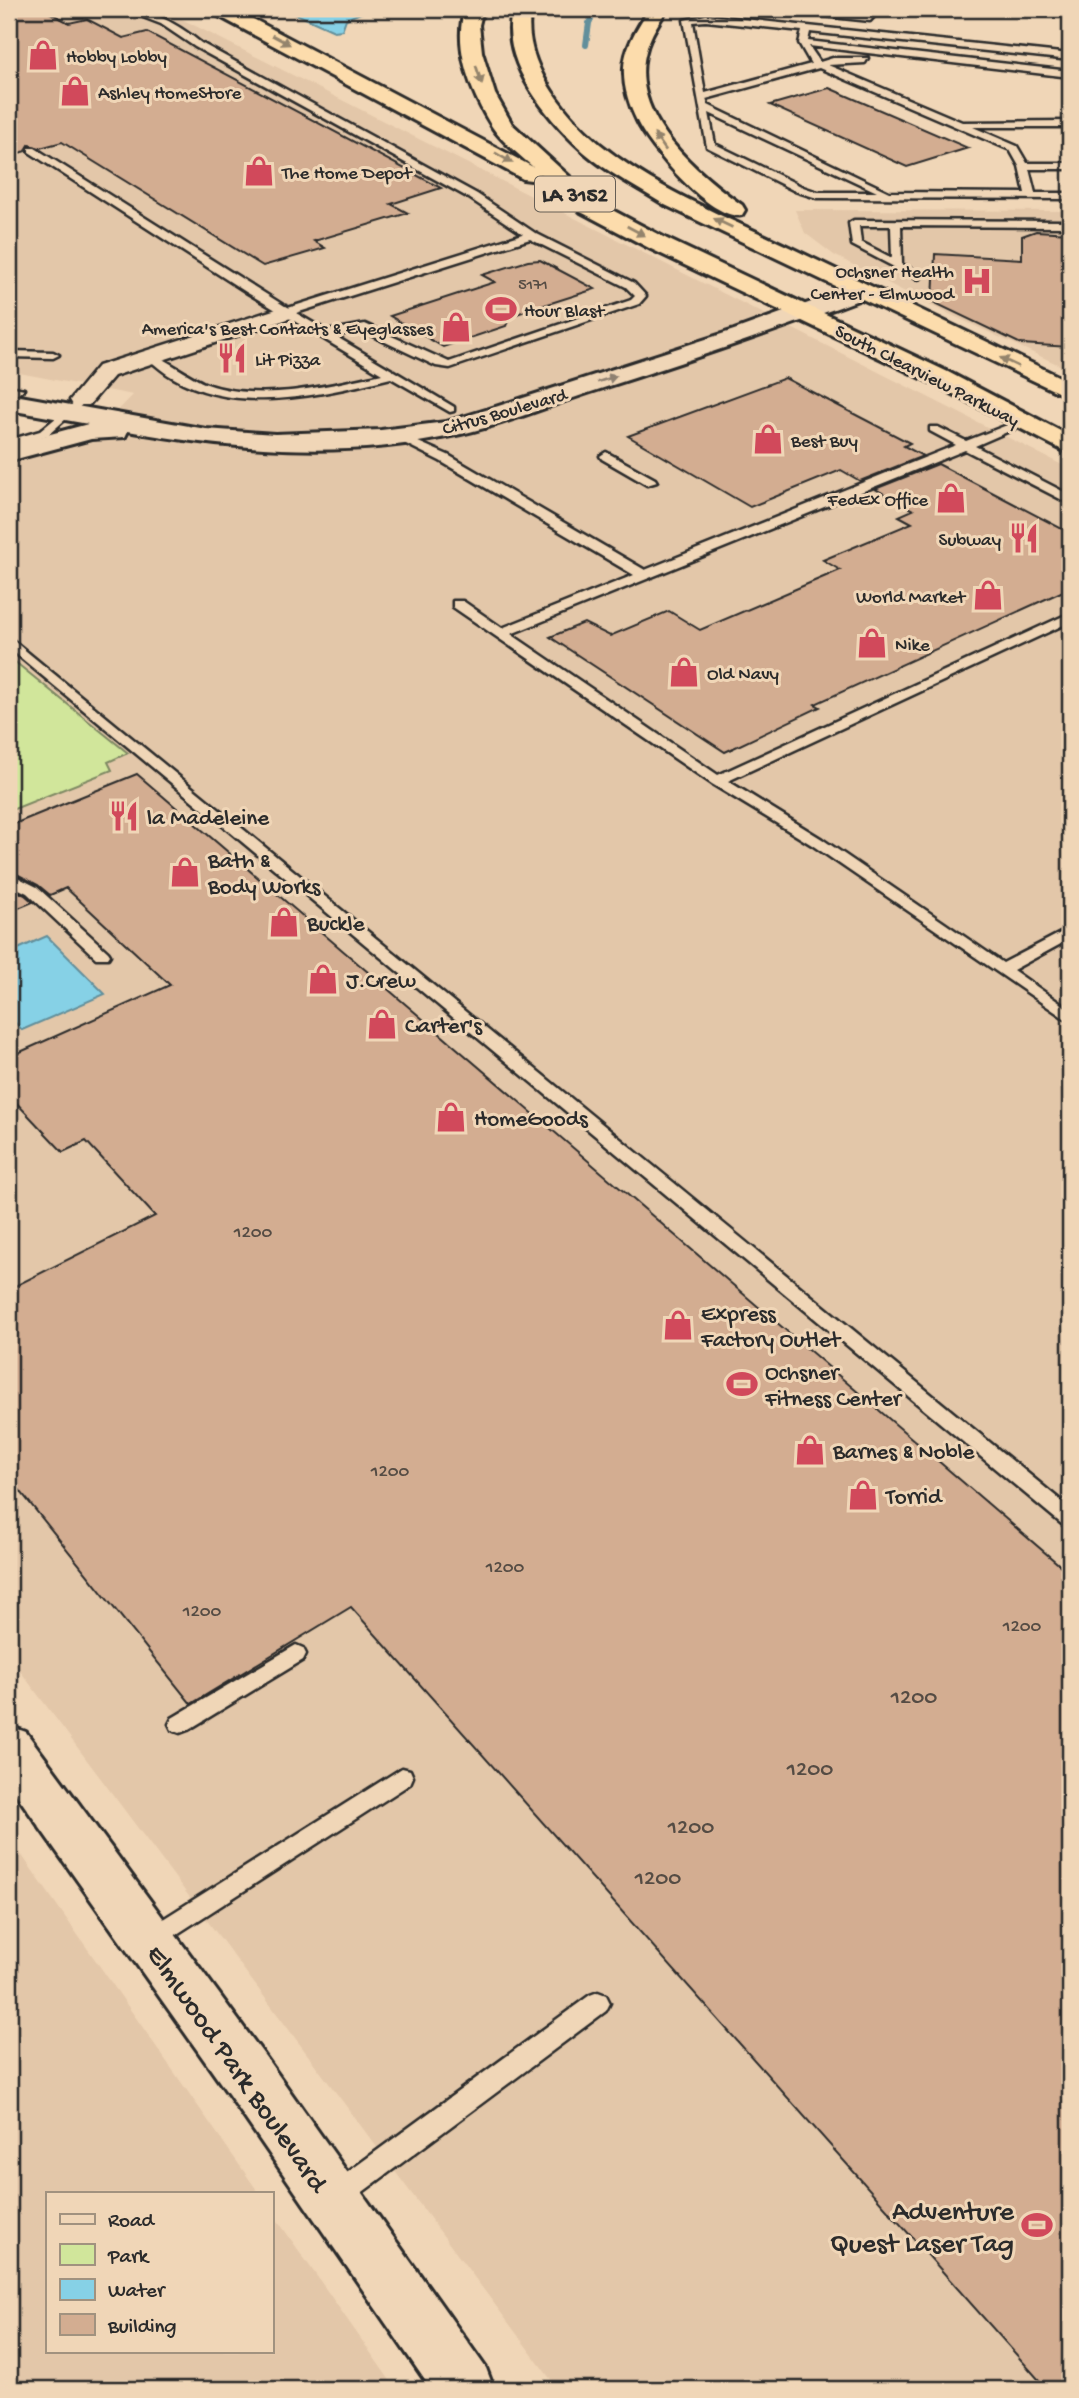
<svg xmlns="http://www.w3.org/2000/svg" width="1079" height="2398" viewBox="0 0 1079 2398" font-family="'Gochi Hand',sans-serif">
<rect width="100%" height="100%" fill="#f0d6b7"/>
<filter id="ink" filterUnits="userSpaceOnUse"><feTurbulence type="fractalNoise" baseFrequency=".0143" numOctaves="2"/><feDisplacementMap in="SourceGraphic" scale="14" xChannelSelector="R" yChannelSelector="G"/><feConvolveMatrix kernelMatrix="1 2 1 2 8 2 1 2 1" color-interpolation-filters="sRGB"/></filter>
<g filter="url(#ink)">
<path fill="#e3c7a9" d="M9,9H162L1070,469V2389H558L9,1656V459L92,437L133,395L9,371Z
M795,210L1070,211V370L932,306L834,255L805,233Z
M9,1837L259,2193H47V2351H271V2211L396,2389H9Z"/>
<path fill="#d1e69b" stroke="#7e8863" stroke-width="2" d="M9,657L128,753L108,762L112,770L9,811Z"/>
<path fill="#86d1e6" stroke="#628f9b" stroke-width="2" d="M285,9H370L346,19L342,30L334,31Z
M47,936L105,994L22,1030L9,1016V953Z"/>
<g fill="none" stroke-linecap="round" stroke-linejoin="round">
<path stroke="#628f9b" stroke-width="6" d="M586,45L589,23L596,9"/>
</g>
<path fill="#d3ad91" stroke="#2b2b2b" stroke-width="2" d="M9,9H43L69,23L87,19L123,38L147,32L441,188L391,204L408,213L314,241L325,248L263,266L62,142L40,148L29,145L26,151L9,156Z
M829,88L968,148L907,167L770,105Z
M1036,231L1070,233V347L1021,344L933,302L935,254L1022,259V236Z
M540,260L595,289L510,316L506,326L443,347L390,316L495,282L482,275L528,261Z
M785,378L910,443L904,446L923,456L860,481L841,470L750,507L628,436Z
M938,464L1070,533V588L815,704L820,707L725,752L550,637L584,623L610,636L669,611L700,630L840,570L823,560L912,523L899,516L913,510L875,489Z
M137,774L1070,1574V2389H1047L351,1607L191,1704L9,1477V1289L155,1216L86,1141L63,1152L9,1095V1057L170,985L66,888L50,895L38,885L9,870V826Z
M9,887L25,895L33,902L9,912Z"/>
<g fill="none" stroke-linecap="round" stroke-linejoin="round">
<g stroke="#2b2b2b" stroke-width="5">
<path id="lane" d="M122,9C152,9 178,24 201,43L477,194L535,233L634,283L646,296L639,304L450,368L436,366L360,330L335,336L454,407V411L450,412L391,378C321,395 238,416 172,377C163,372 154,364 146,357V353C155,351 192,379 207,384C262,403 327,386 382,374L246,292L29,152V148H35L288,308L523,234L469,198L195,47L161,24ZM530,239L626,287L635,296L631,300L449,362L365,324L327,331L296,313Z
M781,9L868,15L873,9H881L870,21L785,12Z
M706,15L1070,54V60L810,32L808,41L1070,71V77L809,46L820,62L833,58H868L865,63L828,65L962,122L1070,121V127H973L1017,146L1027,163H1070V169H1029L1035,193H1070V199L817,198L795,191L707,147L684,20ZM706,21L802,31L799,43L811,64L705,93L693,22ZM819,68L1010,150L1019,166L1025,193L889,192L708,105L706,99ZM709,113L877,192H818L803,187L715,144Z
M854,220L1070,221V227L901,226L902,264L921,274V278L917,279L852,245L849,223ZM859,226H891L892,258L861,242Z
M9,351L53,352L59,355L53,358L9,357Z
M14,387L24,389L9,401V392Z
M81,397L87,400L85,402L48,435L9,447V440L40,431Z
M1020,420L1030,422L975,446L1070,495V504L965,450L511,634L718,775L1070,613V622L728,781L822,839L1003,963L1070,928V939L1013,970L1070,1010V1022L812,845L712,784L453,607V601H463L502,628L634,575L440,461L390,436L400,434L448,455L645,570L956,445L930,431V427H938L966,441Z
M606,452L655,479L657,482L647,485L602,459L600,456Z
M9,637L1070,1508V1527L1063,1525L9,648Z
M9,873L37,887L108,952L110,955L108,958H96L27,893L9,884Z
M296,1645L303,1648L306,1654L303,1660L188,1730L180,1733L172,1730L169,1724L172,1718Z
M402,1768L410,1770L413,1777L410,1784L160,1945L152,1949L144,1945L140,1938L144,1931Z
M598,1992L606,1995L610,2003L606,2011L344,2206L335,2209L326,2206L322,2197L326,2188L590,1995Z"/>
</g>
<g stroke="#2b2b2b" stroke-width="5">
<path id="street" d="M286,306L297,312L294,317L114,376L89,405H73L70,400L98,366Z"/>
</g>
<g stroke="#2b2b2b" stroke-width="6">
<path id="secondary" d="M861,284L869,286L873,291L869,296C776,331 682,363 588,393C543,408 497,427 451,436C344,459 234,450 128,431L125,437L91,439L9,461V445L88,424L9,410V394L206,429L275,434L381,430L446,422L489,409L734,330Z
M9,1726L26,1732L267,2059L486,2368L494,2389H431L229,2095L9,1784Z"/>
</g>
<g stroke="#2b2b2b" stroke-width="6">
<path id="highway" d="M211,9H234L533,167C520,155 503,143 493,128C472,96 452,46 465,9H483L479,25L482,52L495,94L512,124L597,202L667,239L948,372L1070,436V454L930,382L651,249L581,212L541,174L531,180L523,179L213,13Z
M513,9H531C520,60 563,113 600,144C655,189 724,216 787,246C881,291 976,336 1070,382V398L665,205C638,188 608,173 584,152C548,120 497,59 513,9Z
M649,9H667C662,18 655,28 651,37C619,108 692,169 742,205L745,210L742,215C712,222 649,147 637,121C629,105 623,86 624,68C625,46 638,27 649,9Z"/>
</g>
<use href="#lane" fill="#f0d6b7" fill-rule="evenodd"/>
<use href="#street" fill="#f0d6b7" fill-rule="evenodd"/>
<use href="#secondary" fill="#f0d6b7" fill-rule="evenodd"/>
<use href="#highway" fill="#fcdcac" fill-rule="evenodd"/>
</g>
<defs><path id="oneway-solid" d="M-6-.8H1V-3.2L6.5 0L1 3.2V.8H-6Z" transform="scale(1.75)"/></defs>
<g fill="#94846c">
<use href="#oneway-solid" transform="translate(281 40) rotate(28)"/>
<use href="#oneway-solid" transform="translate(479 75) rotate(72)"/>
<use href="#oneway-solid" transform="translate(660 142) rotate(-125)"/>
<use href="#oneway-solid" transform="translate(504 158) rotate(30)"/>
<use href="#oneway-solid" transform="translate(723 223) rotate(-154)"/>
<use href="#oneway-solid" transform="translate(636 231) rotate(28)"/>
<use href="#oneway-solid" transform="translate(1009 362) rotate(-154)"/>
</g>
<use fill="#8e8071" href="#oneway-solid" transform="translate(607 379) rotate(-18)"/>
</g>
<defs>
<g id="shop-bare" transform="scale(2.415)"><path d="M-5-2.5h2.3a2.7 3.5 0 0 1 5.4 0H5L5.5 6h-11ZM-1.5-2.5h3a1.5 2.3 0 0 0-3 0Z" fill="#d1495b" stroke="#f0d6b7" stroke-width="2.5" paint-order="stroke"/></g>
<g id="hospital-bare" transform="scale(2.415)"><path d="M-5-5h3v3.5h4V-5h3V5h-3V1.5h-4V5h-3Z" fill="#d1495b" stroke="#f0d6b7" stroke-width="2.5" paint-order="stroke"/></g>
<g id="stadium-bare" transform="scale(2.415)"><path d="M0-5a6.5 5 0 1 0 0 10a6.5 5 0 1 0 0-10ZM-3.5-1.8h7v3.6h-7Z" fill="#d1495b" stroke="#f0d6b7" stroke-width="2.5" paint-order="stroke"/></g>
<g id="restaurant-bare" transform="scale(2.415)"><path d="M-5-6h1v4h1v-4h1v4h1v-4h1v5L-1.5 .5V6h-2V.5L-5-1ZM5-6V6H3V1.5H1.5Q1.5-4 5-6Z" fill="#d1495b" stroke="#f0d6b7" stroke-width="2.5" paint-order="stroke"/></g>
</defs>
<g fill-rule="evenodd">
<use href="#shop-bare" x="43" y="55"/>
<use href="#shop-bare" x="75" y="91"/>
<use href="#shop-bare" x="259" y="171"/>
<use href="#hospital-bare" x="977" y="281"/>
<use href="#stadium-bare" x="501" y="309"/>
<use href="#shop-bare" x="456" y="327"/>
<use href="#restaurant-bare" x="232" y="358"/>
<use href="#shop-bare" x="768" y="439"/>
<use href="#shop-bare" x="951" y="498"/>
<use href="#restaurant-bare" x="1024" y="538"/>
<use href="#shop-bare" x="988" y="595"/>
<use href="#shop-bare" x="872" y="643"/>
<use href="#shop-bare" x="684" y="672"/>
<use href="#restaurant-bare" x="124" y="816"/>
<use href="#shop-bare" x="185" y="872"/>
<use href="#shop-bare" x="284" y="922"/>
<use href="#shop-bare" x="323" y="979"/>
<use href="#shop-bare" x="382" y="1024"/>
<use href="#shop-bare" x="451" y="1117"/>
<use href="#shop-bare" x="678" y="1325"/>
<use href="#stadium-bare" x="742" y="1384"/>
<use href="#shop-bare" x="810" y="1450"/>
<use href="#shop-bare" x="863" y="1495"/>
<use href="#stadium-bare" x="1037" y="2225"/>
</g>
<g text-anchor="middle" stroke-width="6" stroke-linejoin="round" paint-order="stroke">
<g font-size="16" fill="#554c44">
<text x="533" y="289">5171</text>
</g>
<g font-size="19" fill="#2b2b2b" stroke="#f0d6b7" text-anchor="start">
<text x="66" y="62">Hobby Lobby</text>
<text x="98" y="98">Ashley HomeStore</text>
<text x="282" y="178">The Home Depot</text>
<text x="954" y="277" text-anchor="end">Ochsner Health<tspan x="954" dy="22">Center - Elmwood</tspan></text>
<text x="524" y="316">Hour Blast</text>
<text x="433" y="334" text-anchor="end">America's Best Contacts &amp; Eyeglasses</text>
<text x="255" y="365">Lit Pizza</text>
<text x="791" y="446">Best Buy</text>
<text x="928" y="505" text-anchor="end">FedEx Office</text>
<text x="1001" y="545" text-anchor="end">Subway</text>
<text x="965" y="602" text-anchor="end">World Market</text>
<text x="895" y="650">Nike</text>
<text x="707" y="679">Old Navy</text>
</g>
<g font-size="19" fill="#2b2b2b" stroke="#f0d6b7">
<text transform="translate(928 374) rotate(27)" y="7">South Clearview Parkway</text>
<text transform="translate(504 410) rotate(-16)" y="7">Citrus Boulevard</text>
</g>
<g font-size="19" fill="#554c44">
<text x="253" y="1237">1200</text>
<text x="390" y="1476">1200</text>
<text x="505" y="1572">1200</text>
<text x="202" y="1616">1200</text>
<text x="1022" y="1631">1200</text>
</g>
<rect fill="#f0d6b7" stroke="#665e55" stroke-width="2" x="535" y="176.5" width="80" height="35" rx="5"/>
<g font-size="21" font-weight="bold" fill="#2b2b2b">
<text x="575" y="201">LA 3152</text>
</g>
<g font-size="23" fill="#2b2b2b" stroke="#f0d6b7" text-anchor="start">
<text x="147" y="824">la Madeleine</text>
<text x="208" y="867">Bath &amp;<tspan x="208" dy="26">Body Works</tspan></text>
<text x="307" y="930">Buckle</text>
<text x="346" y="987">J.Crew</text>
<text x="405" y="1032">Carter's</text>
<text x="474" y="1125">HomeGoods</text>
<text x="701" y="1320">Express<tspan x="701" dy="26">Factory Outlet</tspan></text>
<text x="765" y="1379">Ochsner<tspan x="765" dy="26">Fitness Center</tspan></text>
<text x="833" y="1458">Barnes &amp; Noble</text>
<text x="886" y="1503">Torrid</text>
</g>
<g font-size="23" fill="#554c44">
<text x="914" y="1703">1200</text>
<text x="810" y="1775">1200</text>
<text x="691" y="1833">1200</text>
<text x="658" y="1884">1200</text>
</g>
<g font-size="28" fill="#2b2b2b" stroke="#f0d6b7">
<text transform="translate(239 2067) rotate(55)" y="10">Elmwood Park Boulevard</text>
</g>
<g font-size="28" fill="#2b2b2b" stroke="#f0d6b7" text-anchor="end">
<text x="1014" y="2219">Adventure<tspan x="1014" dy="32">Quest Laser Tag</tspan></text>
</g>
</g>
<rect width="1079" height="2398" fill="none" stroke="#f0d6b7" stroke-width="35"/>
<rect x="18" y="18" width="1044" height="2363" fill="none" stroke="#2b2b2b" stroke-width="2.5" filter="url(#ink)"/>
<rect x="46" y="2192" width="228" height="161" fill="#f0d6b7" stroke="#a1927f" stroke-width="2"/>
<rect x="60" y="2214" width="35" height="10" fill="#f0d6b7" stroke="#a1927f" stroke-width="2"/>
<text x="108" y="2226" font-size="21" fill="#2b2b2b">Road</text>
<rect x="60" y="2244" width="35" height="21" fill="#d1e69b" stroke="#a1927f" stroke-width="2"/>
<text x="108" y="2262" font-size="21" fill="#2b2b2b">Park</text>
<rect x="60" y="2279" width="35" height="21" fill="#86d1e6" stroke="#a1927f" stroke-width="2"/>
<text x="108" y="2296" font-size="21" fill="#2b2b2b">Water</text>
<rect x="60" y="2314" width="35" height="21" fill="#d3ad91" stroke="#a1927f" stroke-width="2"/>
<text x="108" y="2332" font-size="21" fill="#2b2b2b">Building</text>
</svg>
